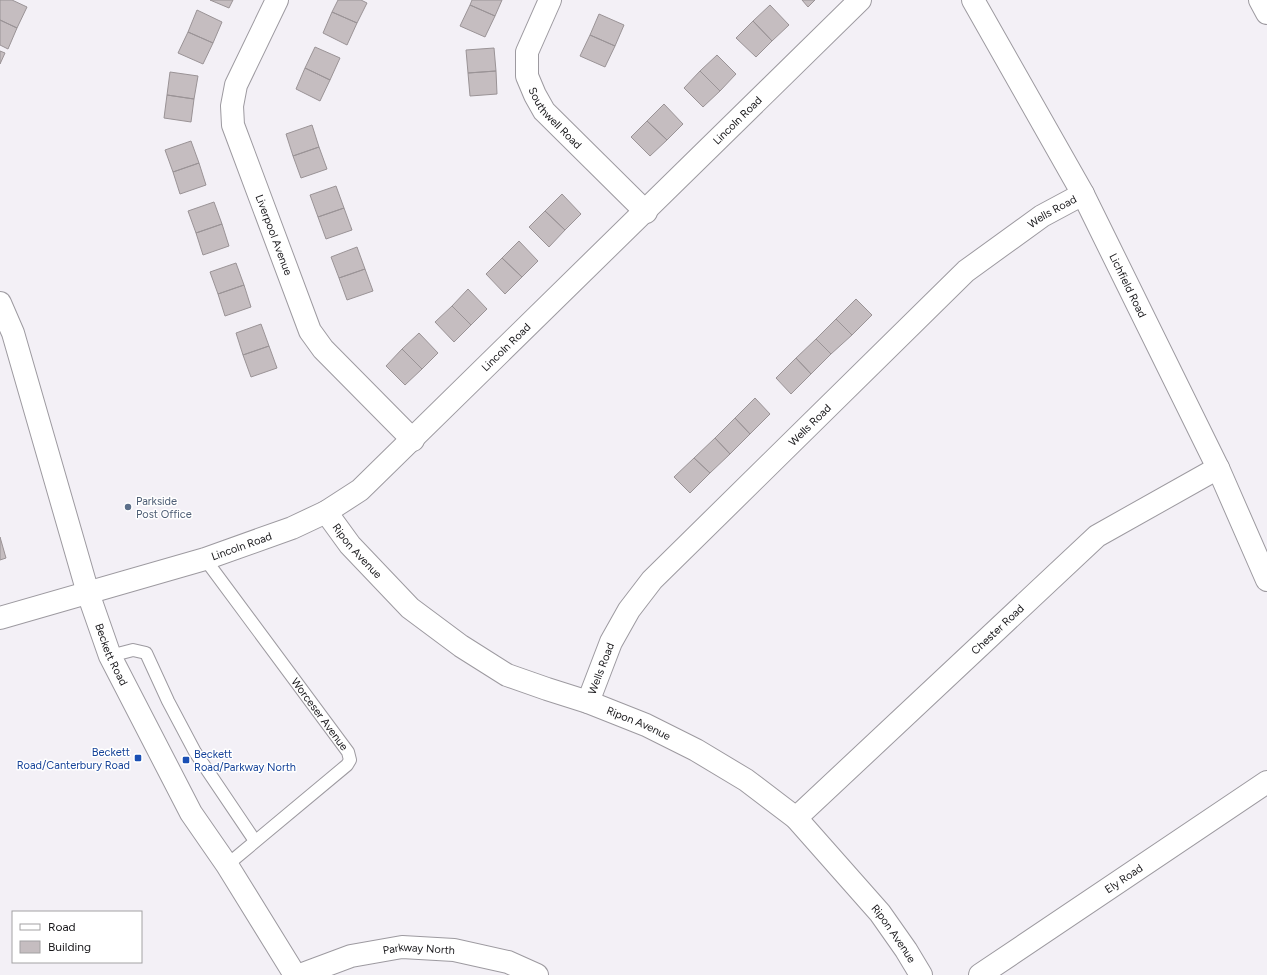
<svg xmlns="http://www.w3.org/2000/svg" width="1267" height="975" viewBox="0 0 1267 975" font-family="Figtree,sans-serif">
<rect width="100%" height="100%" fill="#f3f0f6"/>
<path fill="#c5bdc0" stroke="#9a9396" d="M0,0H12L27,7L17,28L0,20Z
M210,0H233L229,8Z
M338,0H361L367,3L357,23L332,12Z
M472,0H502L495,16L470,5Z
M802,0H815L808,7Z
M470,5L495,16L485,37L460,26Z
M770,5L789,25L772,41L753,21Z
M197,10L222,22L213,43L188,32Z
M332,12L357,23L347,45L323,33Z
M599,14L624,25L615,46L590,35Z
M0,20L17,28L8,49L0,45Z
M753,21L772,41L756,57L736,38Z
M188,32L213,43L203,64L178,53Z
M590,35L615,46L605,67L580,56Z
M315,47L340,58L330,80L305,68Z
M494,48L496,71L468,73L466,50Z
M0,51L5,53L0,64Z
M717,55L736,74L720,91L700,71Z
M305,68L330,80L320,101L296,89Z
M496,71L497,94L470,96L468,73Z
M700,71L720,91L703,107L684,88Z
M170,72L198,76L194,99L167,95Z
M167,95L194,99L191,122L164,118Z
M664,104L683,124L667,140L647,121Z
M647,121L667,140L650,156L631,137Z
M312,125L319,147L293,156L286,134Z
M191,141L199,163L173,172L165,150Z
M319,147L327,169L301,178L293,156Z
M199,163L206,185L180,194L173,172Z
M336,186L344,208L318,217L310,195Z
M562,194L581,214L565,230L545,211Z
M214,202L222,224L196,233L188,211Z
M344,208L352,230L326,239L318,217Z
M545,211L565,230L549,247L529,227Z
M222,224L229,246L203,255L196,233Z
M519,241L538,261L522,277L502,258Z
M357,247L365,269L339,278L331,257Z
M502,258L522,277L505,294L486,274Z
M236,263L244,285L218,294L210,272Z
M365,269L373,291L347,300L339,278Z
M244,285L251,307L225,316L218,294Z
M468,289L487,309L471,325L452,306Z
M856,299L872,315L852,335L836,319Z
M452,306L471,325L454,342L435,322Z
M836,319L852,335L831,354L816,339Z
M261,324L269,346L243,355L236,333Z
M419,333L438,353L422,369L402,349Z
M816,339L831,354L811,374L796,358Z
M269,346L277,368L251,377L243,355Z
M402,349L422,369L405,385L386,366Z
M796,358L811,374L791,394L776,378Z
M755,398L770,414L750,434L735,418Z
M735,418L750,434L730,454L715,438Z
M715,438L730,454L710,473L694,458Z
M694,458L710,473L690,493L674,477Z
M0,537L6,558L0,560Z"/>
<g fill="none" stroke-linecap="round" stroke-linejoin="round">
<g stroke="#9d9aa0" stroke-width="14">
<g id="lane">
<path id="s1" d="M205,559L348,752L350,760L347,765L227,865"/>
<path d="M110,656L133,650L146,653L168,701L195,752L255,841"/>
</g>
</g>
<g stroke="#9d9aa0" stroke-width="24">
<g id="street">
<path id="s2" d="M277,0L236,85L232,106L233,125L310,331L323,349L413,440"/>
<path id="s3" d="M550,0L527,52V76L535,95L544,111L646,212"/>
<path id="s4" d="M973,0L1083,194L1218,468L1267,580"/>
<path d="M1260,0L1267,13"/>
<path id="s5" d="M0,303L13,333L88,593L110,656L191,813L227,865L295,975"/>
<path id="s6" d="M326,512L350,545L410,608L461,646L507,675L547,689L588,702L646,725L696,750L746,780L796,818L880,913L906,950L921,975"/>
<path id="s7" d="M0,618L205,559L292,528L326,512L360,490L860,0"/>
<path id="s8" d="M588,702L611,642L629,610L652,580L966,271L1042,216L1083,194"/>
<path id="s9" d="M796,818L1097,536L1218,468"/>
<path id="s10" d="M300,975L351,956L402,947L454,950L508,962L537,975"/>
<path id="s11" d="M980,975L1267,782"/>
</g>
</g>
<use href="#lane" stroke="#fff" stroke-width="12"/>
<use href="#street" stroke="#fff" stroke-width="22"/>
</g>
<circle fill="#5c6f8a" stroke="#fff" stroke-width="1.5" cx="128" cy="507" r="4"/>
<g fill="#1a4fb4" stroke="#fff" stroke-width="1.5">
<rect x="134" y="754" width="8" height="8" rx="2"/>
<rect x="182" y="756" width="8" height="8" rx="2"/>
</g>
<g text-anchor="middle" stroke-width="3" stroke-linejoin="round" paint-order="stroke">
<g font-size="11" fill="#18171a" stroke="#fff">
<text dy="4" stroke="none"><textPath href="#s3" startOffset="132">Southwell Road</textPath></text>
<text dy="4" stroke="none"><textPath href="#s7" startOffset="912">Lincoln Road</textPath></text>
<text dy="4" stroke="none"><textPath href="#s8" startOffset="684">Wells Road</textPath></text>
<text dy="4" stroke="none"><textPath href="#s2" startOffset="252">Liverpool Avenue</textPath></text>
<text dy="4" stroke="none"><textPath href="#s4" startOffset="325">Lichfield Road</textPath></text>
<text dy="4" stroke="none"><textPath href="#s7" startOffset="588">Lincoln Road</textPath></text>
<text dy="4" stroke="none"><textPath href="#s8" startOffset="360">Wells Road</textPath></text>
<text dy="4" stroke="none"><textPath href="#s7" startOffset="252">Lincoln Road</textPath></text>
<text dy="4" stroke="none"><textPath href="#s6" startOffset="50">Ripon Avenue</textPath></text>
<text dy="4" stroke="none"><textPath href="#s9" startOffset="276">Chester Road</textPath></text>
<text dy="4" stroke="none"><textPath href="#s5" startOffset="369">Beckett Road</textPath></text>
<text dy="4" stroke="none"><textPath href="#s8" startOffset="36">Wells Road</textPath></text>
<text dy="4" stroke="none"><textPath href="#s1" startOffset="193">Worceser Avenue</textPath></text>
<text dy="4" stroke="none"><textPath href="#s6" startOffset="386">Ripon Avenue</textPath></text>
<text dy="4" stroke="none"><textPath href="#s11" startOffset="173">Ely Road</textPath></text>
<text dy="4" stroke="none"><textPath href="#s6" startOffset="722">Ripon Avenue</textPath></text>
<text dy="4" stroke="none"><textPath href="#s10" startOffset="123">Parkway North</textPath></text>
</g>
<g font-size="11" fill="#4e5e75" stroke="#fff" text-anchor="start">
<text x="136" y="505">Parkside<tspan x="136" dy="13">Post Office</tspan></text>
</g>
<g font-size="11" fill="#164399" stroke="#fff" text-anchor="end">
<text x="130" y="756">Beckett<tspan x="130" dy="13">Road/Canterbury Road</tspan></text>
<text x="194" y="758" text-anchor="start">Beckett<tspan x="194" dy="13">Road/Parkway North</tspan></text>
</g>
</g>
<rect x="12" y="911" width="130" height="52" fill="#ffffff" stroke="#a3a2a3"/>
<rect x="20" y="924" width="20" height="6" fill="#ffffff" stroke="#a3a2a3"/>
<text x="48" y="931" font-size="12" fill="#18171a">Road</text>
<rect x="20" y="941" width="20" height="12" fill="#c5bdc0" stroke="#a3a2a3"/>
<text x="48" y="951" font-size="12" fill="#18171a">Building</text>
</svg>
